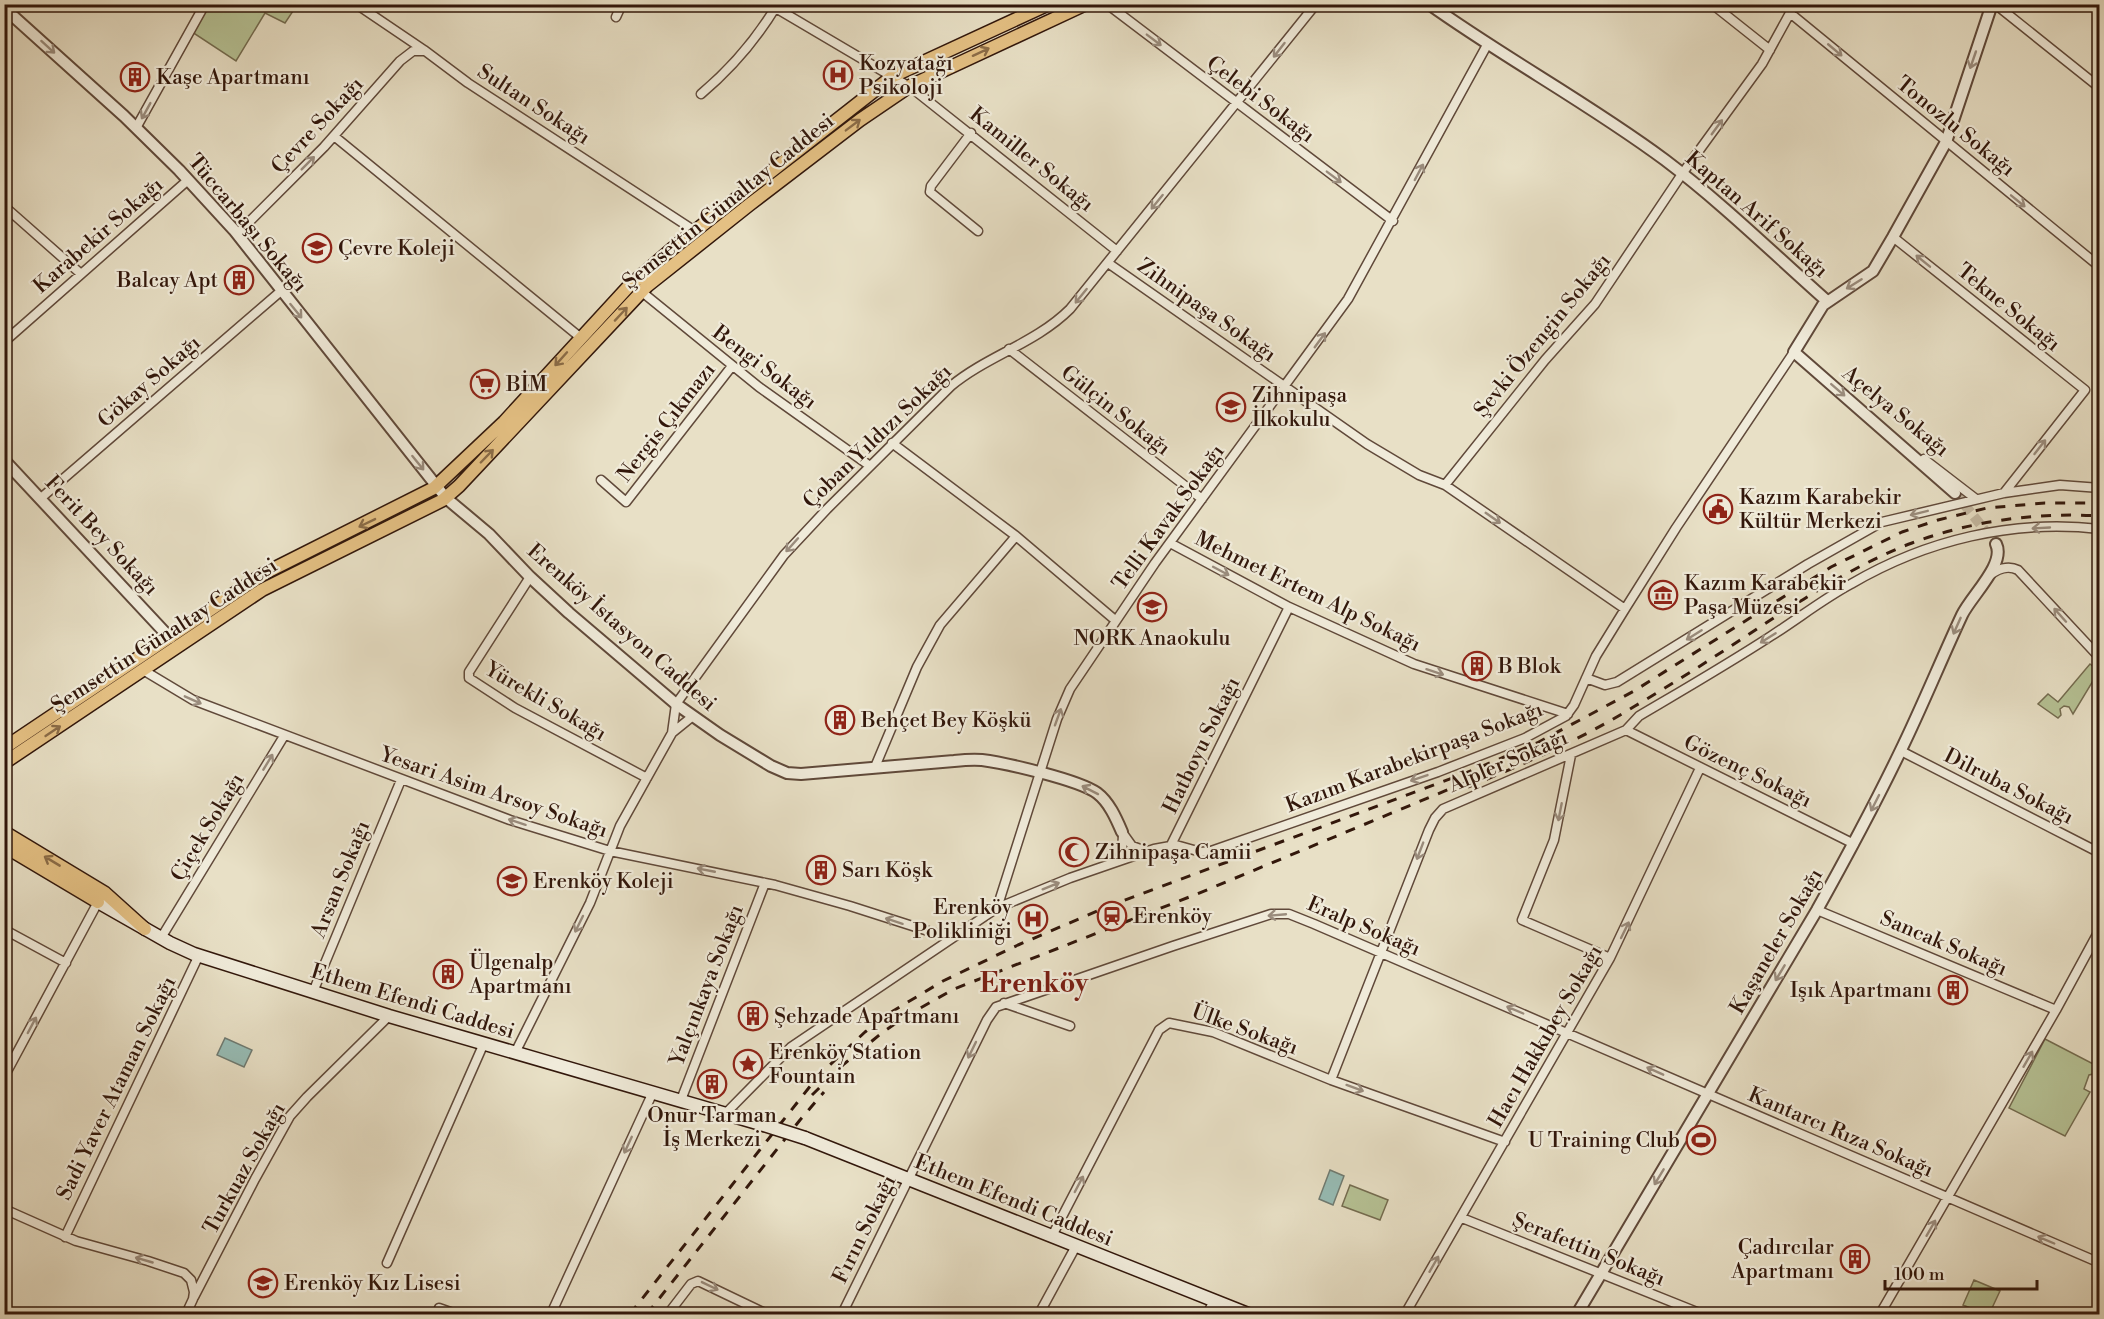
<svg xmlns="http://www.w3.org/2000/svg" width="2104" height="1319" viewBox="0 0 2104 1319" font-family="'Libre Bodoni',serif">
<rect width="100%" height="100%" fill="#e8e0c6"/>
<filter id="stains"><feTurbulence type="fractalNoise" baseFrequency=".00333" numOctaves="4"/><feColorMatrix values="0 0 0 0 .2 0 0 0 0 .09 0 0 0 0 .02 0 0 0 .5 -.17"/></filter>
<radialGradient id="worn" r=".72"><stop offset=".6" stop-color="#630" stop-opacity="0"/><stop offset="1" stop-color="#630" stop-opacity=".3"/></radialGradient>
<path fill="#b6c295" stroke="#746c50" stroke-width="1.5" d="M208,5H297L285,23L265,13L236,61L192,32Z
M2090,664L2099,671L2073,714L2069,707L2064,706L2060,709L2061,715L2058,718L2038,704L2048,694L2058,702Z
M2045,1039L2097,1066L2099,1062V1067L2097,1066L2093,1074L2089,1075L2084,1089L2090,1092L2065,1136L2009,1108Z
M1350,1185L1388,1200L1380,1220L1342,1206Z
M1974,1280L2000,1291L1992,1308L1975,1310L1963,1305Z"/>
<path fill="#97bdb6" stroke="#6f7b72" stroke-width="1.5" d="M225,1038L252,1050L244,1067L217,1055Z
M1330,1170L1344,1176L1333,1205L1319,1199Z"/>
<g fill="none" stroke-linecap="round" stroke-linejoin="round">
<path stroke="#c4b8a1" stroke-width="10" stroke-dasharray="10 5" stroke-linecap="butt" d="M1955,493L1996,544"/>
<g stroke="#60493a" stroke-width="11">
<path id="minor" d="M356,4L424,50L468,83L695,231
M769,4L913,89L1117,251
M1107,4L1393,221
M1712,4L1770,50
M1995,4L2100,88
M1790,13L2100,267
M616,17L622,4
M701,94C732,68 756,40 777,5
M136,128L205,4
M971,133L931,186L930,192L978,231
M334,136L581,338
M4,206L81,274
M237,234L324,147L400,61L413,51H425
M1893,237L2085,390L2004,493
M1108,263L1367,444L1419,475L1445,485L1625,609
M642,292L759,387L870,466
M4,342L188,180
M1009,349L1202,499
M892,443L1016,536L1115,620
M1924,459L1976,499
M601,480L626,502L732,366
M1445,485L1545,360L1595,304L1682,174L1762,64L1795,4
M41,498L281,291
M1170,543L1289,607L1414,664L1568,714
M1989,576C1997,569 2008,565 2018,570L2100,658
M530,577L469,672V678L515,708L647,778
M143,670L193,700L510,820L610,851L775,885L850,906L950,938
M1586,678L1605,685L1617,682L1808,564L1882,522L2004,493L2060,485L2100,488
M1626,730L1854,844
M672,733L693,716
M1901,751L2100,853
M1571,755L1554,840L1522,920L1610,958
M875,767L917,667L940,625L1016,536
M1122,832L1132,846L1146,851
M1171,845L1289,607
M1118,861L1122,852L1123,835
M997,908L1057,719L1070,689L1155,563L1348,299L1487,45
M1817,910L2056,1010
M4,936L7,931L66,963
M161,938L284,736
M313,992L401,780
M1004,1003L1070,1026
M515,1053L590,903L620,826L672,733L676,704L784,555L827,509L951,386C987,356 1036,343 1070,309L1316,4
M4,1077L98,902
M1331,1080L1429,830L1435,818L1443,809L1626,730L1639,716C1683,690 1728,664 1771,636C1798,619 1823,599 1851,584C1926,540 2013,519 2100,529
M681,1100L765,883
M726,1113L791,1047L997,908L1070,878L1154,849L1176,845L1201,852L1211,851L1438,772L1525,738L1566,716L1574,705L1596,656L1625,609L1676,528L1794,352
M4,1209L76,1241L148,1261L184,1273L191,1280L194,1292L193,1299L186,1314
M1462,1218L1702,1314
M1052,1236L1159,1030L1169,1023L1213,1032L1331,1080L1505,1142
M65,1237L199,955
M387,1263L484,1043
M194,1297L255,1179L290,1116L307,1097L389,1016
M439,1308L456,1314
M551,1314L653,1092
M668,1314L691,1284L698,1281L767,1314
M842,1314L987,1020L996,1007L1173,946L1271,914H1289L1314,924L2100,1263
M1039,1314L1076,1246
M1207,1314L1214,1301
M1405,1314L1610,958L1700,768
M1880,1314L2056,1010L2100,929"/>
</g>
<g stroke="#60493a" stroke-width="14">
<path id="tertiary" d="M1429,4C1506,59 1590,104 1665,160C1722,203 1774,254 1827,301
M4,8L124,116L179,170L234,230L446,498L489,534L530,577L569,613L676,704L720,735L771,766L787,773L801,774L954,761C963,760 973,759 982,760C1006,763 1079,780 1097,793C1109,802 1116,818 1122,832
M4,460L170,638
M1955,493L1794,352L1823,305L1873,271L1893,237L1946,142L1992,4
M1577,1314L1817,910C1846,858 1874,806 1900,752C1922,707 1941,660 1962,615C1971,596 2006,564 1996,544"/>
</g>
<g stroke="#32170b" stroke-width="15">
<path id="secondary" d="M98,902L170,943L194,954L389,1016L764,1125
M805,1138L1248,1314"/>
</g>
<g stroke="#32170b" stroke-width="15">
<path id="primary" d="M4,748L265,573L434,488L504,422L628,287L672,249L893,76L1049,4
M4,763L262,590L443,500L459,486L647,286L749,205L860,120L910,86L1086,4
M4,832L105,893L145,929
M4,846L98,902"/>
</g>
<use href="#minor" stroke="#f0ebda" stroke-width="8"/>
<use href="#tertiary" stroke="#f0ebda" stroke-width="10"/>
<use href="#secondary" stroke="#f0ebda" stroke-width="12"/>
<use href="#primary" stroke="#e4c083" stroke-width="12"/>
<path stroke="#32170b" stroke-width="3" stroke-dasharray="10 10" stroke-linecap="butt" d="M1468,787C1526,763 1582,739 1635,706C1681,679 1725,650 1769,621C1815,592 1861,562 1912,543C1971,521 2037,512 2100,516
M812,1095L844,1064L883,1032L908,1015L954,989L1197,894L1476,778
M630,1314L819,1075L865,1032L893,1011L943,981L1018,945L1109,906L1466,773L1537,743L1634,691L1831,567L1902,532L1938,520L1987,508L2045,503H2100
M647,1314L800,1120L824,1092"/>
<g stroke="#32170b" stroke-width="15" stroke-linecap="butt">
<path id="secondary-bridge" d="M764,1125L805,1138"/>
</g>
<use href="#secondary-bridge" stroke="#f0ebda" stroke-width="12"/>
</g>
<defs><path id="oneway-shaft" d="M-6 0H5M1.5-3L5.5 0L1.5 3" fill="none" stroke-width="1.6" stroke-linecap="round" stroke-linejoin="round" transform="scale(1.5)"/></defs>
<g stroke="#9a8c7d">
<use href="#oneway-shaft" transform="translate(1154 40) rotate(37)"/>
<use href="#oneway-shaft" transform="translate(48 47) rotate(42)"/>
<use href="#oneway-shaft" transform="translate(1279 50) rotate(128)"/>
<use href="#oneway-shaft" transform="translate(1835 50) rotate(40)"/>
<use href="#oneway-shaft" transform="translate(1973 60) rotate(109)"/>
<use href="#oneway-shaft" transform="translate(146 111) rotate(119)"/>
<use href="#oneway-shaft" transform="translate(1717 127) rotate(-54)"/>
<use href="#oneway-shaft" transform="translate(308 163) rotate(-45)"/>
<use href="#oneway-shaft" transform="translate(1419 172) rotate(-62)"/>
<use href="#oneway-shaft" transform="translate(1334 177) rotate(37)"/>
<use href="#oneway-shaft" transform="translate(2018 201) rotate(39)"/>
<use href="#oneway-shaft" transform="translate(1157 202) rotate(129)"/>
<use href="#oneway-shaft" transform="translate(1923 261) rotate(-141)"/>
<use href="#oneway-shaft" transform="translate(1854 284) rotate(148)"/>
<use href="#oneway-shaft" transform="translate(1081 296) rotate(129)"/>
<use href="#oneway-shaft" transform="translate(296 311) rotate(51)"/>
<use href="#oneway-shaft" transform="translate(1320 340) rotate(-54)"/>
<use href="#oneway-shaft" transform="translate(1838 390) rotate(41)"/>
<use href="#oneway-shaft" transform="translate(2040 447) rotate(-52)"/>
<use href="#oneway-shaft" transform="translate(418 463) rotate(51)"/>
<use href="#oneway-shaft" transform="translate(1919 513) rotate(166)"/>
<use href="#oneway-shaft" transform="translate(1493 518) rotate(35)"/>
<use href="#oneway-shaft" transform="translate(2041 528) rotate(177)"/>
<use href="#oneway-shaft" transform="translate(792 545) rotate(132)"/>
<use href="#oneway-shaft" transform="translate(1221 571) rotate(28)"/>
<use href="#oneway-shaft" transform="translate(2060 615) rotate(-132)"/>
<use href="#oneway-shaft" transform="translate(1957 626) rotate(114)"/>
<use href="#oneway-shaft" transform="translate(1694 635) rotate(148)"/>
<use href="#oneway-shaft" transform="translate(1768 638) rotate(148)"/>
<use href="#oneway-shaft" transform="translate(1435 672) rotate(18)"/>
<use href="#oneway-shaft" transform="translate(193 700) rotate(24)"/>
<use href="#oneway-shaft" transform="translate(1058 717) rotate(-70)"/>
<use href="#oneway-shaft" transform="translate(268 762) rotate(-59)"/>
<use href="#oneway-shaft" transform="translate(1419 778) rotate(161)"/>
<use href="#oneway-shaft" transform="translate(1090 790) rotate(-153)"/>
<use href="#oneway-shaft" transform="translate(1875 803) rotate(117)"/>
<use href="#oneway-shaft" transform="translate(1560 812) rotate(101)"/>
<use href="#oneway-shaft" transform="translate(517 822) rotate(-162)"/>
<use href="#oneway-shaft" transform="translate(1420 851) rotate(111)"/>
<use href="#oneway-shaft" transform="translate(706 870) rotate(-169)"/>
<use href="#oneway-shaft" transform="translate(1051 886) rotate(-22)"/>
<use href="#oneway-shaft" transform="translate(1277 915) rotate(175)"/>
<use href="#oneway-shaft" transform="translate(894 921) rotate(-162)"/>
<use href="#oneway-shaft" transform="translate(579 924) rotate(116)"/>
<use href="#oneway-shaft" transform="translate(1625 930) rotate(-64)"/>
<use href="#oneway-shaft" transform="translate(1780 973) rotate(121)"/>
<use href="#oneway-shaft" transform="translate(1515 1010) rotate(-157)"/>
<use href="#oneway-shaft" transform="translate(32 1025) rotate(-62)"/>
<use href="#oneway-shaft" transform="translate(972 1050) rotate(116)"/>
<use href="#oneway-shaft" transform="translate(2028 1059) rotate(-60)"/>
<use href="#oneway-shaft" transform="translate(1655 1071) rotate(-156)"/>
<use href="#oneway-shaft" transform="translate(1355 1088) rotate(20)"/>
<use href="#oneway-shaft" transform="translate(628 1145) rotate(115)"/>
<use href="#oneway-shaft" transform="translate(1659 1177) rotate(121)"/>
<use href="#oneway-shaft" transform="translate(1079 1184) rotate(-62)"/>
<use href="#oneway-shaft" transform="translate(1931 1228) rotate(-60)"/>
<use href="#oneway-shaft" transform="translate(2046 1240) rotate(-157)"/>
<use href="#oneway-shaft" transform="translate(144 1260) rotate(-164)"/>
<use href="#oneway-shaft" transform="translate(1434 1264) rotate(-60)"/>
<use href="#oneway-shaft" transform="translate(710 1286) rotate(26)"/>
</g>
<g stroke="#8b6c47">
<use href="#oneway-shaft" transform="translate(981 52) rotate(-25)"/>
<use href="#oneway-shaft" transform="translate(853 125) rotate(-37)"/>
<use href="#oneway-shaft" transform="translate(621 314) rotate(-47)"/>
<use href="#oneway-shaft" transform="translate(561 359) rotate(132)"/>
<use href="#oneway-shaft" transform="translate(487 456) rotate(-46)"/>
<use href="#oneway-shaft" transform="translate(367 523) rotate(154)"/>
<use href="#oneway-shaft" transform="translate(53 731) rotate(-34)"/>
<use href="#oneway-shaft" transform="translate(52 861) rotate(-149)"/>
</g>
<defs>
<g id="hospital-ring" transform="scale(1.5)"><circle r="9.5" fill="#f0ebda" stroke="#8f2418" stroke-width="1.5"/><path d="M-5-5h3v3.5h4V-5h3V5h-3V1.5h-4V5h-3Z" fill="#8f2418"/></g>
<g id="building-ring" transform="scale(1.5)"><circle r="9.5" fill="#f0ebda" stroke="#8f2418" stroke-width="1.5"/><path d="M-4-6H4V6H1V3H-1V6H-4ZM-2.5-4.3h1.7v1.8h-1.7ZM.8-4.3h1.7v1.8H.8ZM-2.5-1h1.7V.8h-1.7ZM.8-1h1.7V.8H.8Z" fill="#8f2418"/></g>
<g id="school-ring" transform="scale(1.5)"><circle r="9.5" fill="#f0ebda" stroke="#8f2418" stroke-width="1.5"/><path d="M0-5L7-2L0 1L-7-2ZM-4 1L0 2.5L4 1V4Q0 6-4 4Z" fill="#8f2418"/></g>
<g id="supermarket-ring" transform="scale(1.5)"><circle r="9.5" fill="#f0ebda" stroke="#8f2418" stroke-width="1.5"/><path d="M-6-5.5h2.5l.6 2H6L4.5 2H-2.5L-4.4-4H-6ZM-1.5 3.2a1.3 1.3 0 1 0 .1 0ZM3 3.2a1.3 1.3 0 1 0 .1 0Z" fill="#8f2418"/></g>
<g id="civic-ring" transform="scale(1.5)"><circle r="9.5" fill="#f0ebda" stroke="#8f2418" stroke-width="1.5"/><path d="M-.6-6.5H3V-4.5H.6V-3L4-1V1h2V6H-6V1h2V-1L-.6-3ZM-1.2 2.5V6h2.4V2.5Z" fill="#8f2418"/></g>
<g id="museum-ring" transform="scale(1.5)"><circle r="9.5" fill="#f0ebda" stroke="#8f2418" stroke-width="1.5"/><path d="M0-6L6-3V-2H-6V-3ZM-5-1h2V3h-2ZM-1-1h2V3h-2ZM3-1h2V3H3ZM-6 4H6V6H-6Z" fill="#8f2418"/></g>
<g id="mosque-ring" transform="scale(1.5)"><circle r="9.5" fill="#f0ebda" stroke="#8f2418" stroke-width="1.5"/><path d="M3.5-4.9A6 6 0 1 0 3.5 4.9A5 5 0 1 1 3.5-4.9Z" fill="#8f2418"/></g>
<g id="station-ring" transform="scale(1.5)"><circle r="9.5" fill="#f0ebda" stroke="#8f2418" stroke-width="1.5"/><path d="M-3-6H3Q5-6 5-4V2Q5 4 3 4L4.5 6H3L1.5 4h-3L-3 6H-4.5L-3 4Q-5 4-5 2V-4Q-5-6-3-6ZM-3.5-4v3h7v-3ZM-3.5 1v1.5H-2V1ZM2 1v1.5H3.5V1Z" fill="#8f2418"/></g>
<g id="sight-ring" transform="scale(1.5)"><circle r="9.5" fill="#f0ebda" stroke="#8f2418" stroke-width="1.5"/><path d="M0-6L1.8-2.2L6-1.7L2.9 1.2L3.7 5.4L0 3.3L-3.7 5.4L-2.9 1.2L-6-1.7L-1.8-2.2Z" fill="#8f2418"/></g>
<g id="stadium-ring" transform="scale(1.5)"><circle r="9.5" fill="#f0ebda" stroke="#8f2418" stroke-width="1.5"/><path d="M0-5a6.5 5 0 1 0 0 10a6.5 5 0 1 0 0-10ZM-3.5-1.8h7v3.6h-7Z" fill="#8f2418"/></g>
</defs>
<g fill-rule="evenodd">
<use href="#hospital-ring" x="838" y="75"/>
<use href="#building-ring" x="135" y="77"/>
<use href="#school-ring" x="317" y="248"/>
<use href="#building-ring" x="239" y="280"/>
<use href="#supermarket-ring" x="485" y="384"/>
<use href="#school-ring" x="1231" y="407"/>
<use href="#civic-ring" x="1718" y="509"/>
<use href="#museum-ring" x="1663" y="595"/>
<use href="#school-ring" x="1152" y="607"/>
<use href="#building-ring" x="1477" y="666"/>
<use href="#building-ring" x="840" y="720"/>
<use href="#mosque-ring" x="1074" y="852"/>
<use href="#building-ring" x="821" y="870"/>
<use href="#school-ring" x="512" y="881"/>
<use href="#station-ring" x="1112" y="916"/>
<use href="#hospital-ring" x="1033" y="919"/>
<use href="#building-ring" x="448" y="974"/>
<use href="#building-ring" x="1953" y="990"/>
<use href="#building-ring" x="753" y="1016"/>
<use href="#sight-ring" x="748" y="1064"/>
<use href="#building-ring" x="712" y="1084"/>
<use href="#stadium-ring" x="1701" y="1140"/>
<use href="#building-ring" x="1855" y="1259"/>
<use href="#school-ring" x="263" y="1283"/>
</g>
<g text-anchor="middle" stroke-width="4.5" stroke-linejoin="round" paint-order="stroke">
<g font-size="21" fill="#32170b" stroke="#f0ebda" text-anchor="start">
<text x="859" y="70">Kozyatağı<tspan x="859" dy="24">Psikoloji</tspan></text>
<text x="156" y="84">Kaşe Apartmanı</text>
<text x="338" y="255">Çevre Koleji</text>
<text x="218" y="287" text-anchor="end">Balcay Apt</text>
<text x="506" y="391">BİM</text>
<text x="1252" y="402">Zihnipaşa<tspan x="1252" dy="24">İlkokulu</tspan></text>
<text x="1739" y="504">Kazım Karabekir<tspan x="1739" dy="24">Kültür Merkezi</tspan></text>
<text x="1684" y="590">Kazım Karabekir<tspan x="1684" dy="24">Paşa Müzesi</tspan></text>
<text x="1152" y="645" text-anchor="middle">NORK Anaokulu</text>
<text x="1498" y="673">B Blok</text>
<text x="861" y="727">Behçet Bey Köşkü</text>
<text x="1095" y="859">Zihnipaşa Camii</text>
<text x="842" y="877">Sarı Köşk</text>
<text x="533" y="888">Erenköy Koleji</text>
<text x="1012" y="914" text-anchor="end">Erenköy<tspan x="1012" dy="24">Polikliniği</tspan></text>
<text x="1133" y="923">Erenköy</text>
<text x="469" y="969">Ülgenalp<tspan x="469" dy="24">Apartmanı</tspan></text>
<text x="1932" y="997" text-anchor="end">Işık Apartmanı</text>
<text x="774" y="1023">Şehzade Apartmanı</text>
<text x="769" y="1059">Erenköy Station<tspan x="769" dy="24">Fountain</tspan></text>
<text x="712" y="1122" text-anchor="middle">Onur Tarman<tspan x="712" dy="24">İş Merkezi</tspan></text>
<text x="1680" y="1147" text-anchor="end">U Training Club</text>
<text x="1834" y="1254" text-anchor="end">Çadırcılar<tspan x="1834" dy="24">Apartmanı</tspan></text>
<text x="284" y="1290">Erenköy Kız Lisesi</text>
</g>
<g font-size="21" fill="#32170b" stroke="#f0ebda">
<text transform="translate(1261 99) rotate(37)" y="7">Çelebi Sokağı</text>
<text transform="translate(534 104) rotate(33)" y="7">Sultan Sokağı</text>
<text transform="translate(317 125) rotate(-47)" y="7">Çevre Sokağı</text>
<text transform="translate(1956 126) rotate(39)" y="7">Tonozlu Sokağı</text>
<text transform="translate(1032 159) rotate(39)" y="7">Kamiller Sokağı</text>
<text transform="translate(728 201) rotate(-39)" y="7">Şemsettin Günaltay Caddesi</text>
<text transform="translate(1757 214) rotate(41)" y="7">Kaptan Arif Sokağı</text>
<text transform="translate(248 223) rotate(50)" y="7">Tüccarbaşı Sokağı</text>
<text transform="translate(98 235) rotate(-41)" y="7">Karabekir Sokağı</text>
<text transform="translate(2009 307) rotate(39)" y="7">Tekne Sokağı</text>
<text transform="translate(1207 310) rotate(35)" y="7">Zihnipaşa Sokağı</text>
<text transform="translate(1542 335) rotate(-51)" y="7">Şevki Özengin Sokağı</text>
<text transform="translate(765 367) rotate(37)" y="7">Bengi Sokağı</text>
<text transform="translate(149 381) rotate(-41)" y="7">Gökay Sokağı</text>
<text transform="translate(1116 410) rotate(38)" y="7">Gülçin Sokağı</text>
<text transform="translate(1896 411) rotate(39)" y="7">Açelya Sokağı</text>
<text transform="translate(666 422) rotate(-52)" y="7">Nergis Çıkmazı</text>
<text transform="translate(877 436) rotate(-44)" y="7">Çoban Yıldızı Sokağı</text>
<text transform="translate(1168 517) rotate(-54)" y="7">Telli Kavak Sokağı</text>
<text transform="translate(102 535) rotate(47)" y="7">Ferit Bey Sokağı</text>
<text transform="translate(1308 591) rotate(26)" y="7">Mehmet Ertem Alp Sokağı</text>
<text transform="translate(622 627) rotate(41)" y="7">Erenköy İstasyon Caddesi</text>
<text transform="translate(164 635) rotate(-33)" y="7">Şemsettin Günaltay Caddesi</text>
<text transform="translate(546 701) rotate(30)" y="7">Yürekli Sokağı</text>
<text transform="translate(1201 745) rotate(-64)" y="7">Hatboyu Sokağı</text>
<text transform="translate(1414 757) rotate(-21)" y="7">Kazım Karabekirpaşa Sokağı</text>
<text transform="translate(1508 761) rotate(-23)" y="7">Alpler Sokağı</text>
<text transform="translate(1748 771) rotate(26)" y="7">Gözenç Sokağı</text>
<text transform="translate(2009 786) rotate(27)" y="7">Dilruba Sokağı</text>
<text transform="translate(494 792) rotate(19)" y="7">Yesari Asim Arsoy Sokağı</text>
<text transform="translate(207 827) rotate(-59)" y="7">Çiçek Sokağı</text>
<text transform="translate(340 879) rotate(-68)" y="7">Arsan Sokağı</text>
<text transform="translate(1364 926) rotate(23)" y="7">Eralp Sokağı</text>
<text transform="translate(1776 941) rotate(-60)" y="7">Kaşaneler Sokağı</text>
<text transform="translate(1944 943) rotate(23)" y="7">Sancak Sokağı</text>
<text transform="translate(706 985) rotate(-69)" y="7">Yalçınkaya Sokağı</text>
<text transform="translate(413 1001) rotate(17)" y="7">Ethem Efendi Caddesi</text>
<text transform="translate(1245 1029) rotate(20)" y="7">Ülke Sokağı</text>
<text transform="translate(1545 1036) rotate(-60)" y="7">Hacı Hakkıbey Sokağı</text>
<text transform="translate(116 1088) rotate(-64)" y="7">Sadi Yaver Ataman Sokağı</text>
<text transform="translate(1841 1132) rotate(23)" y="7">Kantarcı Rıza Sokağı</text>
<text transform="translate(244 1168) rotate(-61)" y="7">Turkuaz Sokağı</text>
<text transform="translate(1014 1200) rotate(22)" y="7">Ethem Efendi Caddesi</text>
<text transform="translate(864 1229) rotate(-64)" y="7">Fırın Sokağı</text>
<text transform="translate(1589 1249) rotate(22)" y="7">Şerafettin Sokağı</text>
</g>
<g font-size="27" font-weight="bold" fill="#7a1f14" stroke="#f0ebda">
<text x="1034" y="992">Erenköy</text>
</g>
</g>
<rect width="2104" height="1319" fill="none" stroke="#e8e0c6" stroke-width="24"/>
<rect x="6" y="6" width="2092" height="1307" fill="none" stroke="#32170b" stroke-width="3"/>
<rect x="12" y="12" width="2080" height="1295" fill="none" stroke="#32170b" stroke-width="1.5"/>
<path d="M1885 1280v9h152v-9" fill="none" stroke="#32170b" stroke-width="3"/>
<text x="1894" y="1280" font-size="18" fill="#32170b" stroke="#f0ebda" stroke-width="4.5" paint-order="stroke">100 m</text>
<rect width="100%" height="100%" filter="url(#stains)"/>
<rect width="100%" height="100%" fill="url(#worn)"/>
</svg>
